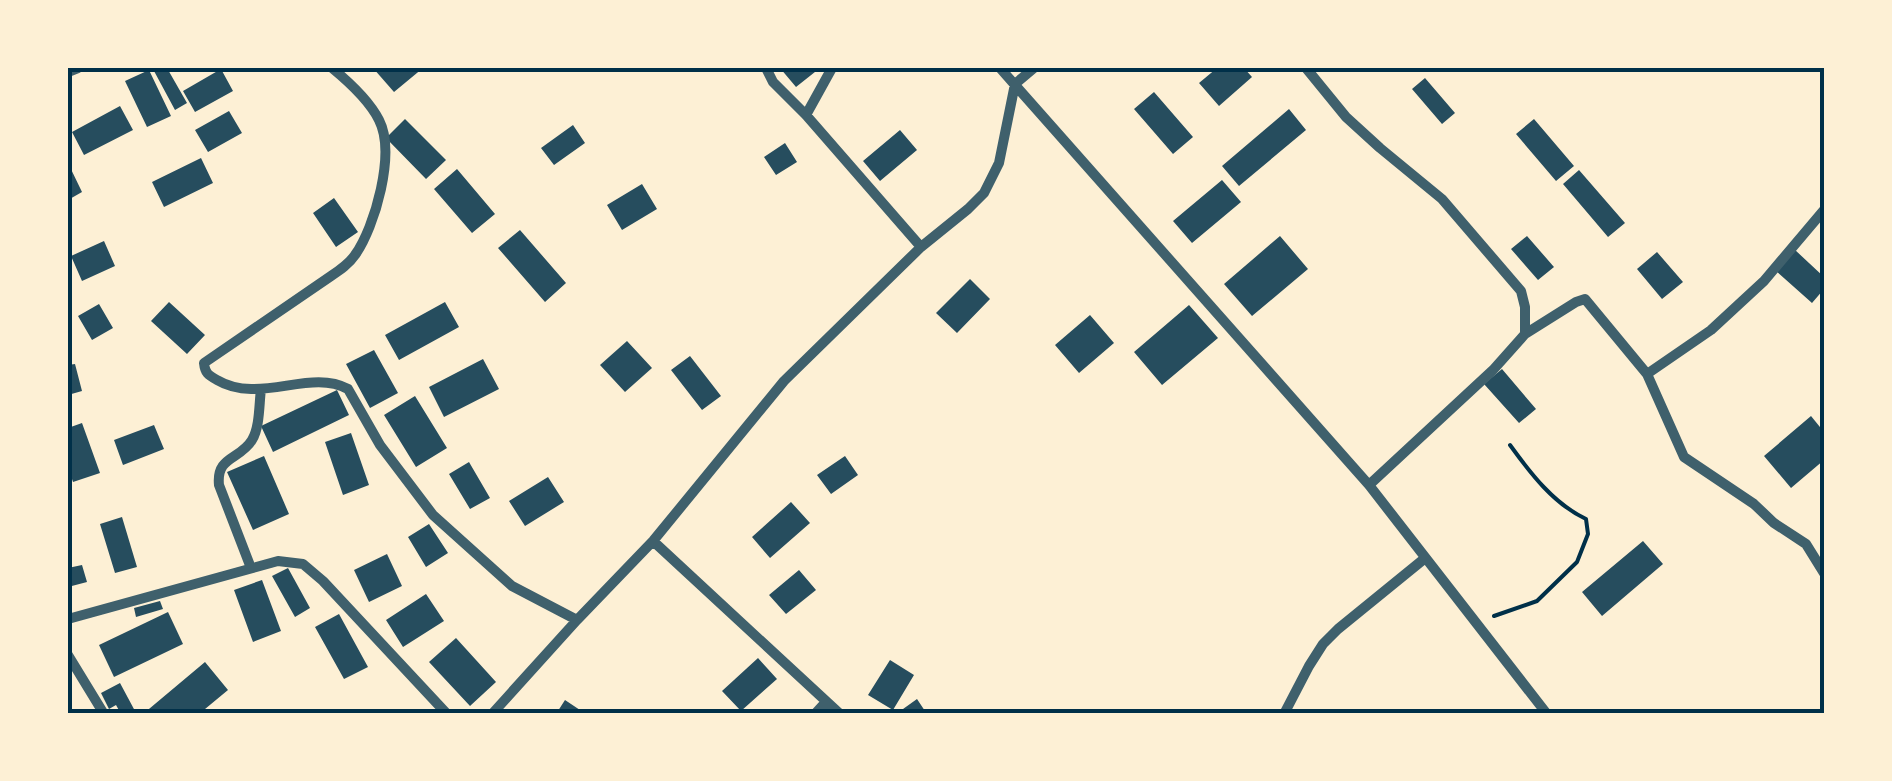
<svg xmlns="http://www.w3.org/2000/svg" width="1892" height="781" viewBox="0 0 1892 781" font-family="Lora,serif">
<rect width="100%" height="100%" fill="#fdf0d5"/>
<path fill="#264d5e" d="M161,68H167L187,103L175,110L154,71Z
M373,68H423L394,92Z
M780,68H820L796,87Z
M1217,68H1244L1252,77L1219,106L1199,83Z
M221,69L233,91L195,112L183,91Z
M149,70L171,116L147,127L125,81Z
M1425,78L1455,113L1442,124L1412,89Z
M1154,92L1193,137L1173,154L1134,109Z
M120,106L133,130L84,155L72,132Z
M1289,109L1306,130L1239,186L1222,166Z
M229,111L242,133L208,152L195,130Z
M405,119L446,160L426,179L386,138Z
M1534,119L1574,166L1556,181L1516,134Z
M573,125L585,143L554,165L541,148Z
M900,130L917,150L880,181L863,161Z
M785,143L797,162L776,175L764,157Z
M201,158L213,183L164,207L152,182Z
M68,163L82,192L68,200Z
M457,169L495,214L472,233L434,189Z
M1579,170L1625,223L1608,237L1563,184Z
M1222,180L1241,202L1192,243L1173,221Z
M642,184L657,209L622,230L607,205Z
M334,198L358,232L336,247L313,213Z
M520,230L566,283L545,302L498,248Z
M1280,236L1308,269L1252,316L1224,284Z
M1527,236L1554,267L1538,280L1511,249Z
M104,241L115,266L82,281L71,256Z
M1794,249L1824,277V289L1812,303L1775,270Z
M1657,252L1683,282L1662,299L1637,269Z
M970,279L990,299L957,333L936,313Z
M169,302L205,335L187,354L151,321Z
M445,302L459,327L399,360L385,335Z
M99,304L113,328L92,340L78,316Z
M1189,305L1218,338L1162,385L1134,352Z
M1090,315L1114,343L1079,373L1055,345Z
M627,341L652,368L625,392L600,365Z
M374,350L398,393L370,408L346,364Z
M690,356L721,396L702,410L671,370Z
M483,359L499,389L444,417L429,387Z
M75,364L82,391L68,395V365Z
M1502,369L1536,409L1519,423L1484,384Z
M337,390L349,415L273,452L261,426Z
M415,396L447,448L416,467L384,415Z
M1811,416L1824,432V460L1791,488L1764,456Z
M82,423L100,473L73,482L68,467V428Z
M154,425L164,449L123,465L114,440Z
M351,433L369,485L343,495L325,442Z
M264,456L289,514L253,530L227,472Z
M845,456L858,475L831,494L817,475Z
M469,462L490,498L470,509L449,474Z
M548,477L564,502L525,526L509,501Z
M791,502L810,523L770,558L752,537Z
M122,517L137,567L115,573L100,524Z
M429,524L448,553L426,567L408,537Z
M1643,541L1663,564L1602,616L1582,592Z
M387,554L402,586L369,602L354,570Z
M82,565L87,582L68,587V568Z
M288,568L310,608L295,617L272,576Z
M799,570L816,590L786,614L769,595Z
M262,580L281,631L253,642L234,590Z
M426,594L444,621L403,647L386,620Z
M160,601L163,609L136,617L134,608Z
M168,612L183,644L114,677L99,645Z
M339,614L368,667L344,679L315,627Z
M456,638L496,682L470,706L429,662Z
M758,658L777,679L741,711L722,691Z
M890,660L914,675L893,710L868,695Z
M205,662L228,690L199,714H143Z
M120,683L135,711L129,714H121L116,705L109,709L101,693Z
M917,699L927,714H896Z
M565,700L586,714H556Z"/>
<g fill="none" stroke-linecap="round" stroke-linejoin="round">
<path stroke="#003049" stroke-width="4" d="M1494,616L1537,601L1577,562L1588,534L1586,519C1554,504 1531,474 1510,445"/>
<path stroke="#3f606c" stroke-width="10" d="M332,68C349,82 369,100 379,120C396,153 375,227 355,255C349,264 340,270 331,276L204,363C205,373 208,375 217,380C259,405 310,368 348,389L380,445L433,515L512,586L577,620
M766,68L773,82L806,115L921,247
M1000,68L1369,485L1547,714
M1306,68L1346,117L1380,148L1442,199L1521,291L1525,307V334L1576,302L1585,299L1647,374L1684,457L1754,504L1774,523L1806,544L1824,573
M68,72L78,68
M806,115L832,68
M1647,374L1711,330L1764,281L1824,210
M1369,485L1493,370L1525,334
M653,541L840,714
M251,568L219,485C216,456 240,460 252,440C260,427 259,404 261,389
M68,619L278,561L303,564L323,581L447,714
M68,655L104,714
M492,714L577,620L653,541L784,381L921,247L968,209L984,193L999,163L1015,84L1034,68
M815,714L826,702
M1284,714L1309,666L1323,644L1338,629L1424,559"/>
</g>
<rect width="1892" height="781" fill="none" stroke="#fdf0d5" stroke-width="140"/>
<rect x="70" y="70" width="1752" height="641" fill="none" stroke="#003049" stroke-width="4"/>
</svg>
